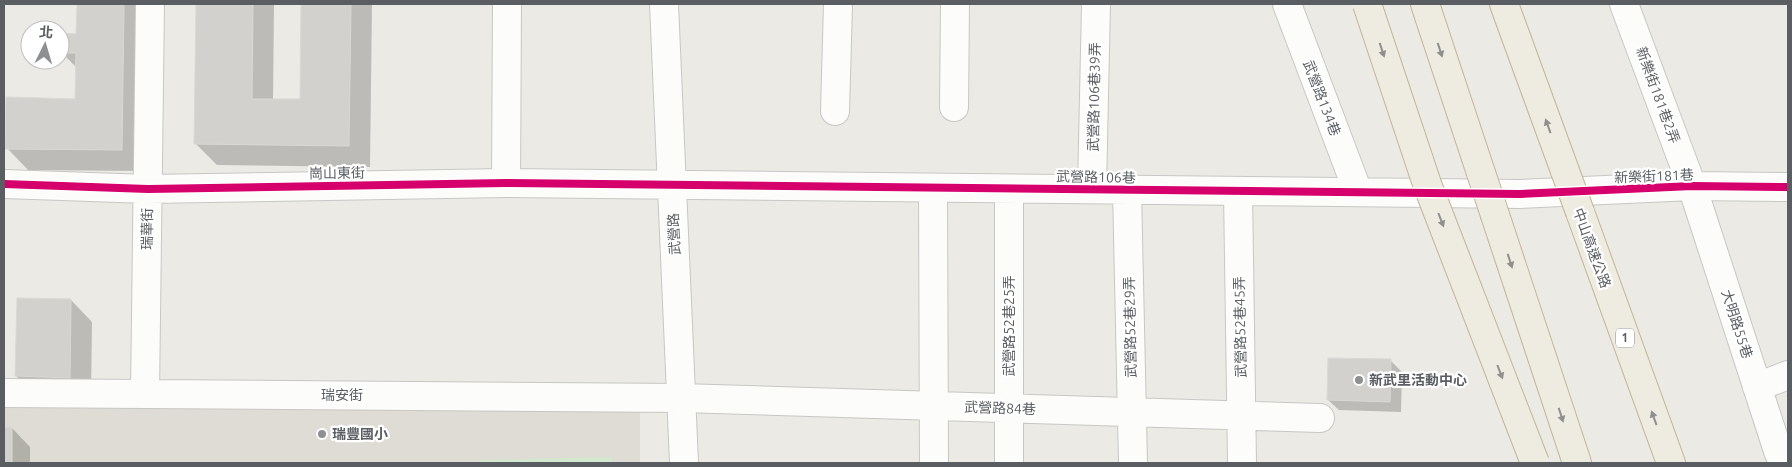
<svg xmlns="http://www.w3.org/2000/svg" width="1792" height="467" viewBox="0 0 1792 467" font-family="Ubuntu,'Noto Sans TC',sans-serif">
<rect width="100%" height="100%" fill="#ebeae5"/>
<path fill="#dedcd4" d="M640,405V463H4V406Z"/>
<path fill="#d2e8cf" d="M612,457V463H480V460Z"/>
<path fill="#0003" d="M78,4H145L143,171L28,170L7,148L76,100L77,68L61,52L77,35Z
M197,4H274L273,100H301L303,4H372L370,167L217,165L195,143Z
M71,300L92,322L91,398L38,397L16,376Z
M1391,361L1402,372L1401,412L1339,410L1328,400Z
M4,428H12L30,447V463H4Z"/>
<path fill="#d2d1ce" stroke="#dad9d4" d="M77,4H124L122,150L5,149L6,97L75,99L76,53H60V33L76,34Z
M196,4H253L252,99H300L301,4H351L349,146L194,144Z
M17,298L71,299L70,378L15,376Z
M1328,358L1391,359L1390,402L1327,400Z
M4,427H12V463H4Z"/>
<g fill="none" stroke-linecap="round" stroke-linejoin="round">
<g stroke="#c7c7c5" stroke-width="30">
<path id="street" d="M664,4L684,463
M1287,4L1358,192
M1624,4L1692,186L1779,454H1788
M954,107L955,4
M835,111L838,4
M506,183L507,4
M4,184L148,189L506,183L1520,194L1692,186L1788,187
M933,188L934,463
M1009,189V463
M1092,189L1096,4
M1127,190L1133,463
M1238,191L1242,463
M1757,387L1788,375
M4,393L681,398L1320,418
M145,394L150,4"/>
</g>
<g stroke="#c3b592" stroke-width="30">
<path id="highway" d="M1425,4L1481,173
M1504,4L1565,171
M1580,212L1671,463
M1495,215L1577,463"/>
</g>
<use href="#street" stroke="#fcfcfb" stroke-width="28"/>
<use href="#highway" stroke="#eeebe0" stroke-width="28"/>
<g stroke="#c3b592" stroke-width="30" stroke-linecap="butt">
<path id="highway-bridge" d="M1367,4L1427,184L1535,463
M1565,171L1580,212
M1481,173L1495,215"/>
</g>
<use href="#highway-bridge" stroke="#eeebe0" stroke-width="28"/>
<g stroke="#fff" stroke-width="11">
<path id="cycleway" d="M4,184L148,189L506,183L1520,194L1692,186L1788,187"/>
</g>
<use href="#cycleway" stroke="#d6006c" stroke-width="8"/>
</g>
<defs><path id="oneway-solid" d="M-6-.8H1V-3.2L6.5 0L1 3.2V.8H-6Z" transform="scale(1.25)"/></defs>
<g fill="#8e8f8f">
<use href="#oneway-solid" transform="translate(1382 50) rotate(72)"/>
<use href="#oneway-solid" transform="translate(1440 50) rotate(72)"/>
<use href="#oneway-solid" transform="translate(1548 126) rotate(-110)"/>
<use href="#oneway-solid" transform="translate(1441 220) rotate(69)"/>
<use href="#oneway-solid" transform="translate(1510 261) rotate(72)"/>
<use href="#oneway-solid" transform="translate(1500 372) rotate(69)"/>
<use href="#oneway-solid" transform="translate(1561 415) rotate(72)"/>
<use href="#oneway-solid" transform="translate(1654 418) rotate(-110)"/>
</g>
<g fill="#8d8f90" stroke="#fff" stroke-width="2">
<circle cx="1359" cy="380" r="5"/>
<circle cx="322" cy="434" r="5"/>
</g>
<g text-anchor="middle" stroke-width="4.5" stroke-linejoin="round" paint-order="stroke">
<rect fill="#fff" stroke="#8c8e92" stroke-width="1" x="1616" y="328.5" width="18" height="19" rx="4"/>
<g font-size="12" font-weight="bold" fill="#5a5e63">
<text x="1625" y="342">1</text>
</g>
<g font-size="14" fill="#5a5e63" stroke="#fff">
<text transform="translate(1658 95) rotate(70)" y="5">新樂街181巷2弄</text>
<text transform="translate(1094 97) rotate(-89)" y="5">武營路106巷39弄</text>
<text transform="translate(1322 98) rotate(69)" y="5">武營路134巷</text>
<text transform="translate(337 173) rotate(-1)" y="5">崗山東街</text>
<text transform="translate(1654 176) rotate(-2)" y="5">新樂街181巷</text>
<text transform="translate(1096 177) rotate(1)" y="5">武營路106巷</text>
<text transform="translate(147 229) rotate(-89)" y="5">瑞華街</text>
<text transform="translate(674 234) rotate(-93)" y="5">武營路</text>
<text transform="translate(1592 248) rotate(70)" y="5">中山高速公路</text>
<text transform="translate(1737 324) rotate(72)" y="5">大明路55巷</text>
<text transform="translate(1009 326) rotate(-90)" y="5">武營路52巷25弄</text>
<text transform="translate(1130 327) rotate(-91)" y="5">武營路52巷29弄</text>
<text transform="translate(1240 327) rotate(-91)" y="5">武營路52巷45弄</text>
<text x="342" y="400">瑞安街</text>
<text transform="translate(1000 408) rotate(2)" y="5">武營路84巷</text>
</g>
<g font-size="14" font-weight="bold" fill="#5a5e63" stroke="#fff" text-anchor="start">
<text x="1369" y="385">新武里活動中心</text>
<text x="332" y="439">瑞豐國小</text>
</g>
</g>
<rect width="1792" height="467" fill="none" stroke="#5a5e63" stroke-width="10"/>
<g transform="translate(45 45) rotate(5)"><circle r="24" fill="#ffffff" stroke="#bdbfc1"/>
<path d="M0-4L9 19L0 12L-9 19Z" fill="#8d8f90"/>
<text y="-8" font-size="14" font-weight="bold" text-anchor="middle" fill="#5a5e63">北</text>
</g>
</svg>
